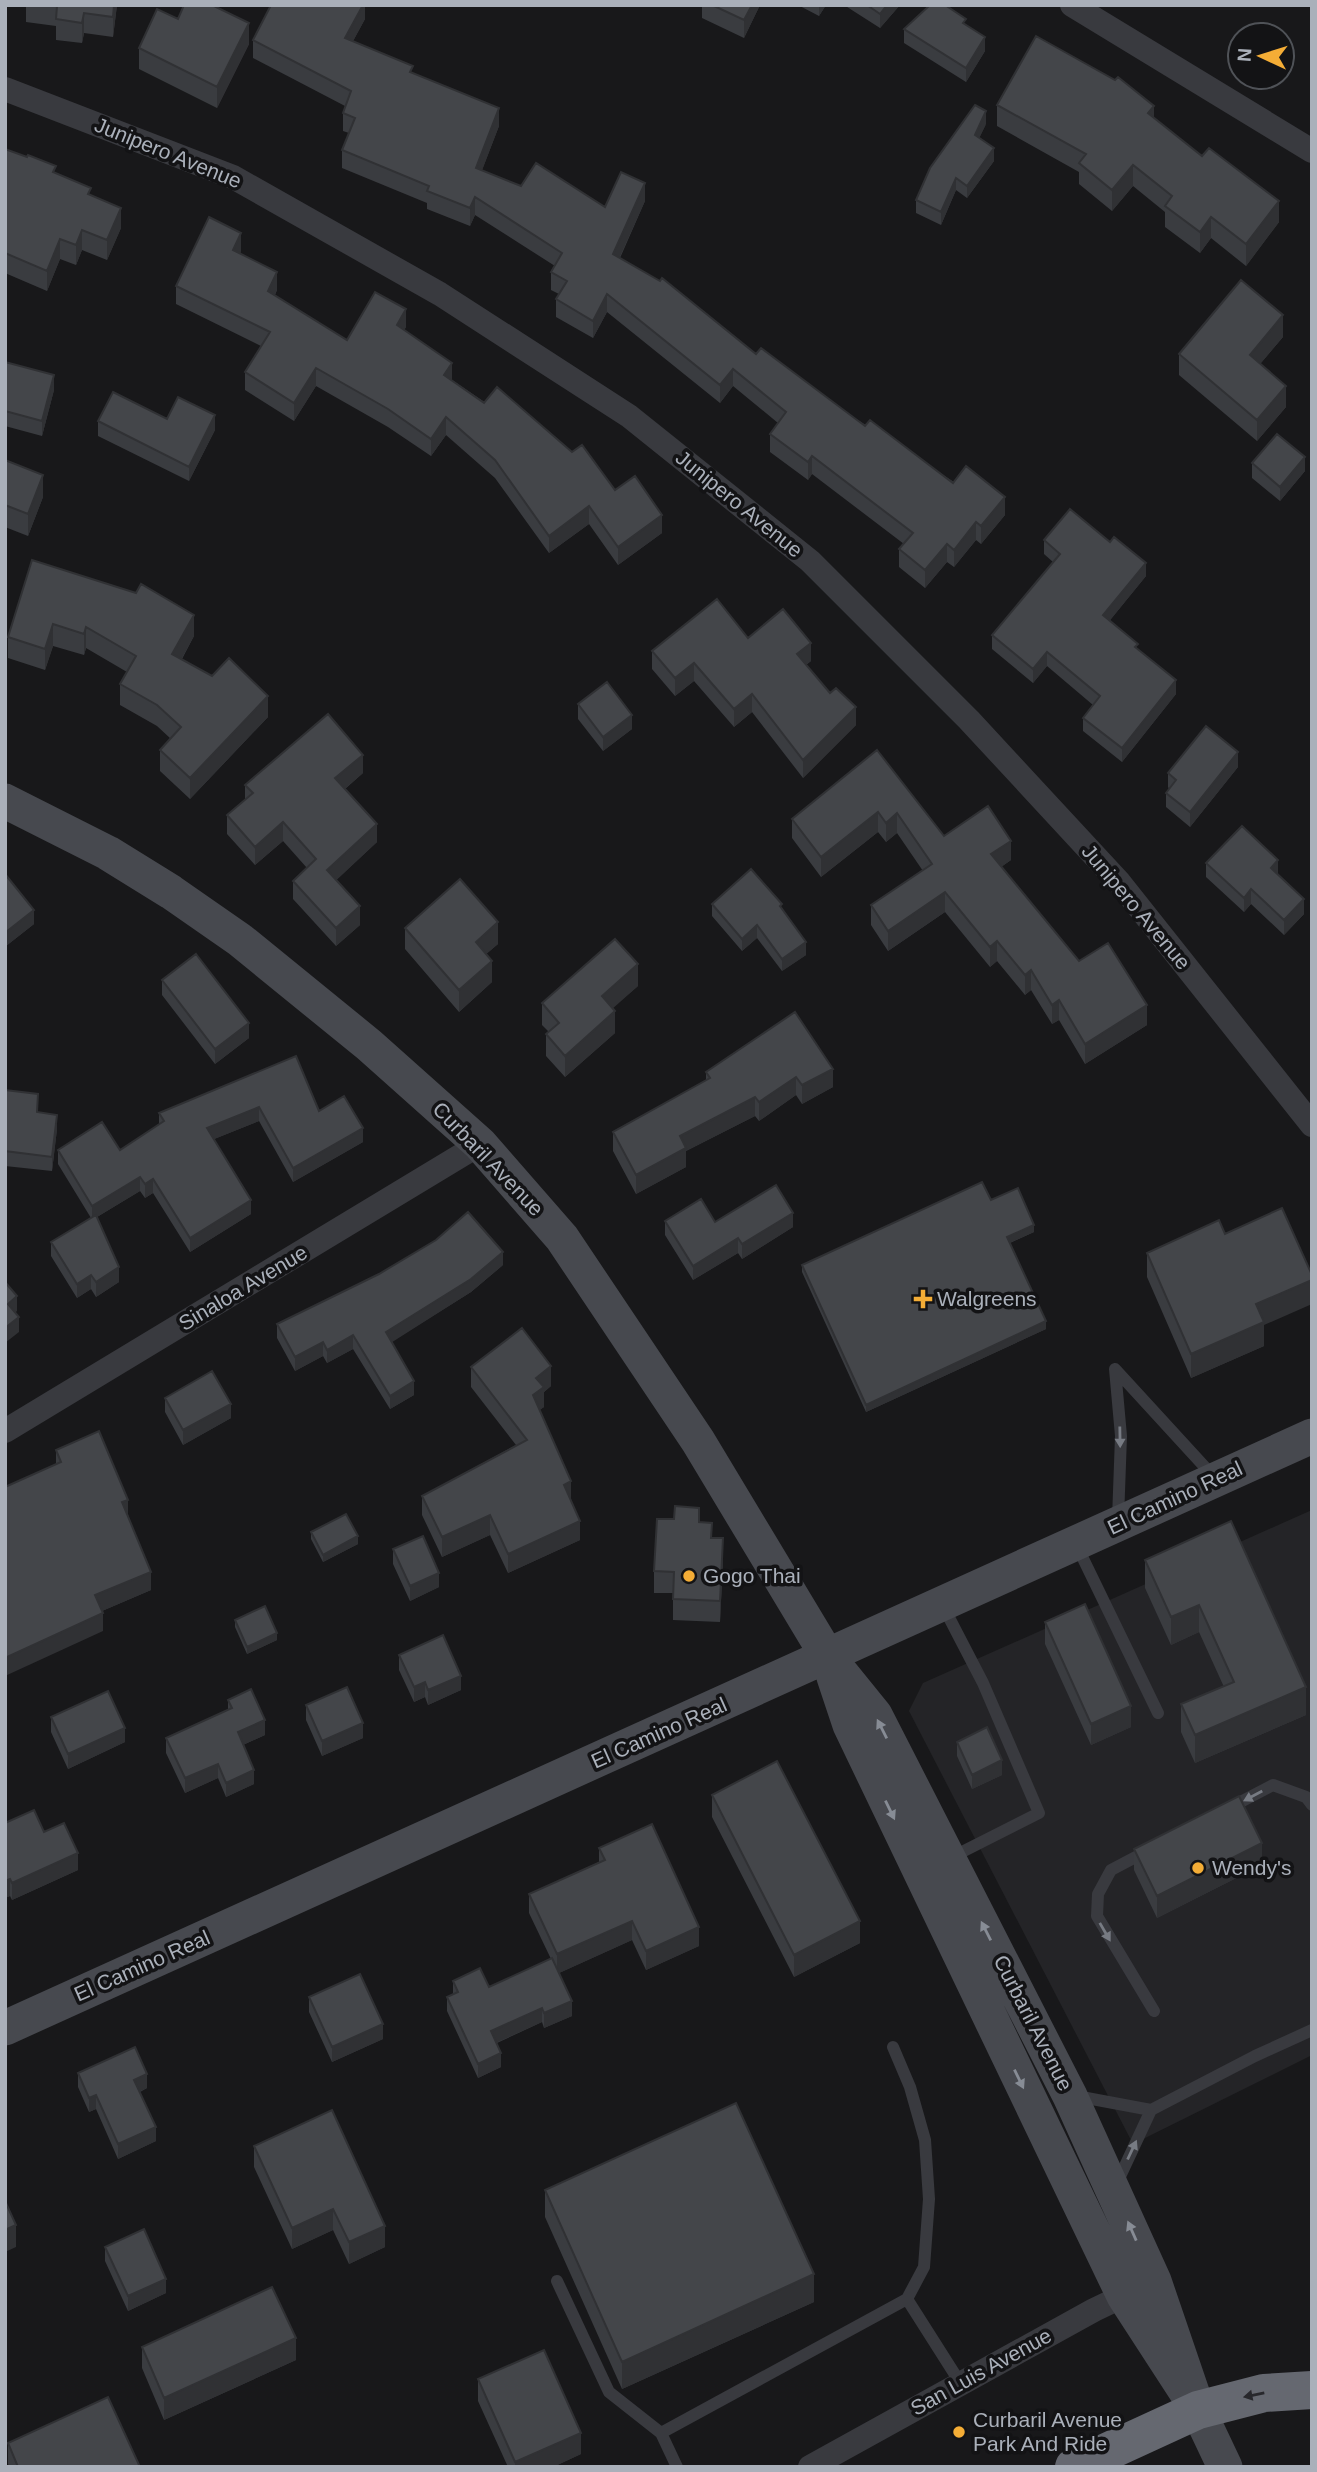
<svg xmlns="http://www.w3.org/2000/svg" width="1317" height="2472" viewBox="0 0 1317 2472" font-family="Helvetica,sans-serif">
<rect width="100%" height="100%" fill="#18181a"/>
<path fill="#242427" d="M1312,1510V2055L1133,2144L909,1711L923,1683Z"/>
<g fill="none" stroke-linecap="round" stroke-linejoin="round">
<path stroke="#393a3f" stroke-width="12" d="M1115,1369L1121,1436L1118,1519
M1115,1369L1214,1477
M1076,1544L1158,1713
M942,1604L983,1683L1039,1813L952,1857
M1227,1809L1273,1785L1306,1797L1312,1805
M1149,1850L1111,1870L1098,1894L1097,1916L1154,2011
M893,2047L910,2087L925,2140L929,2199L924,2267L907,2299L961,2384
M1076,2096L1151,2110
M1117,2183L1151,2110L1255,2056L1312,2030
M557,2281L609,2392L661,2433L907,2299
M661,2433L677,2467"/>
<path stroke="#393a3f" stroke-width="24" d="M1072,5L1312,151
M5,89L233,177L440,294L629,416L810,561L969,720L1119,882L1312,1125
M5,1431L480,1144
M810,2467L1094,2310L1138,2289"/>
<path stroke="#47494f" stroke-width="35" d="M5,801L108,853L171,892L240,940L369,1045L480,1144L562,1238L698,1441L828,1657L875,1715L1070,2096L1154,2281L1198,2410
M834,1677L850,1725L1124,2296L1198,2410L1225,2467
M5,2028L1312,1436"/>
<path stroke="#656870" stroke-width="38" d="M1074,2467L1198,2410L1264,2393L1312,2390"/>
</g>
<path fill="#3a3c40" d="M26,5H117L113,37L84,33L82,43L56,40V26L26,22Z
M365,5V19L353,41L413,73L499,126L482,170L521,186L605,207L645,201L620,258L756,354L1005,515L981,544L976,540L954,567L947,562L925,588L899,567V549L904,544L812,474L808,480L770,452V434L778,423L733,386L720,403L607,312L593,338L556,317V299L559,294L551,290V272L555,266L475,215L470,226L427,209V203L342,168V150L349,133L343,131V113L345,106L253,58V40Z
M702,5H760L744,38L702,18Z
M798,5H826L819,16Z
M844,5H900L880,28Z
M966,25L985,51L966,82L904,43V29Z
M249,44L217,108L139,69V48Z
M997,105L1154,118L1279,222L1246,266L1211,238L1200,253L1165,227V212L1133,186L1112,211L1079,184V172L997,126Z
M986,124L979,138L994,161L967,198L956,190L941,225L916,213V200Z
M5,149L56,173L91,195L121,228L107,260L82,250L76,265L60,259L47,291L5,273Z
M241,251L240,254L277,290L275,295L347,340L406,327L404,330L452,380L615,490L662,533L618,565L589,524L549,553L495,478L446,435L431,456L388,427L316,386L294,421L245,390V372L261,346L176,304V286Z
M1283,337L1260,364L1286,407L1257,441L1179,375V354Z
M5,362L54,390L42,436L5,426Z
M167,419L215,430L189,481L98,436V421Z
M5,460L43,497L28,536L5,527Z
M1252,463L1305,471L1280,501L1252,478Z
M1044,540L1146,576L1110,620L1138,649L1176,694L1122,762L1083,731V718L1093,705L1047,666L1033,683L992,649V635L1053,562L1044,554Z
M32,560L194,636L182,659L268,717L190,799L160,771V750L171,739L157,726L120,705V684L127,672L86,648L84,655L53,646L45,670L8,658V637Z
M748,638L811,661L806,665L856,725L803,778L752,712L734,727L694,681L675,696L652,669V651Z
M578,704L632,729L603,751L578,719Z
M877,750L944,836L1011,860L1001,867L1079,961L1147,1025L1085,1064L1059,1020L1052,1024L1031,990L1025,995L997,961L990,967L945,912L888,951L871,925V905L923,871L897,833L886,842L878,832L821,877L792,838V819Z
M1238,767L1190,827L1166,807V793L1169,789L1168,787V773Z
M363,773L345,789L377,842L336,880L360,925L336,946L293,899V881L307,868L283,841L255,865L227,834V815L245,800V785Z
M1206,863L1278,875L1304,914L1284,935L1251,904L1244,912L1206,877Z
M5,874L34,924L6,946L5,945Z
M712,904L782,908L806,955L782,971L757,938L742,951L712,916Z
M405,928L498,944L486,954L492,982L459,1012L405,949Z
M162,980L249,1038L215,1064L162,995Z
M638,986L612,1008L615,1033L565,1077L546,1056V1034L549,1032L542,1025V1003Z
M795,1012L833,1087L802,1104L796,1095L759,1121L755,1116L686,1151V1167L636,1194L613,1151V1132L706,1080V1072Z
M296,1056L319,1111L363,1142L293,1182L259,1121L214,1139L251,1214L190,1252L153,1193L145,1198L140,1191L97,1217L119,1282L96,1297L91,1289L77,1298L51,1256V1242L91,1218L58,1164V1150H120L159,1124V1113Z
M5,1090L38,1113L57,1129L52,1171L5,1166Z
M991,1200L1034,1232L1010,1243L1046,1329L866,1412L802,1272V1265Z
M665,1221L715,1222L793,1227L742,1259L738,1253L693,1280L665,1235Z
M1225,1234L1264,1325V1346L1191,1378L1147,1277V1253Z
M503,1265L471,1292L391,1342L414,1395L390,1409L353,1349L327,1363L323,1356L295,1371L277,1338V1324Z
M471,1367L551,1386L544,1392V1407L539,1410L571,1500L580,1540L508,1573L490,1535L442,1557L422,1515V1496L516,1445L471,1387Z
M165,1398L231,1418L183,1445L165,1412Z
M56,1450L128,1515L151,1590L102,1611L103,1631L56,1464Z
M1312,1511V1543L1310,1539V1512Z
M699,1522L712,1538L723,1560L720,1622L673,1620V1593H654V1571Z
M311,1532L358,1544L323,1562L311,1539Z
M393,1549L439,1587L410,1601L393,1564Z
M1145,1560L1306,1687V1715L1195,1763L1181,1732V1704L1224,1687L1199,1632L1171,1645L1145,1588Z
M235,1620L277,1640L247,1654L235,1627Z
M1045,1622L1131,1727L1091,1745L1045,1644Z
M399,1655L461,1690L428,1705L425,1697L414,1702L399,1670Z
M228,1700L265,1735L243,1745L254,1784L226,1797L218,1778L185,1793L166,1753V1738L228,1710Z
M306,1705L363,1738L322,1756L306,1720Z
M51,1717L125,1742L68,1769L51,1732Z
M957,1742L1002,1775L972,1789L957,1756Z
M712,1795L860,1943L794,1977L712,1817Z
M5,1823L44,1832L78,1870L12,1900L10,1896L5,1898Z
M599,1848L699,1946L646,1970L632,1940L559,1973L572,2016L544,2028L542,2022L497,2043L501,2067L478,2078L447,2011V1997L453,1994V1981L489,1987L551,1959L529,1913V1894L599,1862Z
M1134,1849L1262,1865L1157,1918L1134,1870Z
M309,1997L383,2039L332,2062L309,2012Z
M78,2073L147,2088L140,2092L156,2141L118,2159L96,2109L89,2112L78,2087Z
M254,2146L385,2247L349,2264L333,2230L292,2249L254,2167Z
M545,2190L814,2302L622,2389L545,2217Z
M105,2247L166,2293L128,2311L105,2261Z
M142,2347L296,2360L164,2420L142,2368Z
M478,2379L581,2454L553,2467H508L478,2401Z
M8,2443L140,2467H9L8,2464Z"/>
<path fill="#303134" d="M114,5H117L113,37V17Z
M363,5H365V19L345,56V38Z
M752,5H760L744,38V20Z
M819,5H826L819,16Z
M887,5H900L880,28V14Z
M84,13V33L82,43V23Z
M249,23V44L217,108V87Z
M985,37V51L966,82V68Z
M1154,106V127L1148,113Z
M499,108V126L476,186V168Z
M986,111V124L975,147V135Z
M994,148V161L967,198V186Z
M1133,165V186L1112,211V190Z
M956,178V190L941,225V212Z
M645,183V201L613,272V254Z
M475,197V215L470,226V208Z
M1279,201V222L1246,266V244Z
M121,208V228L107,260V240Z
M1211,217V238L1200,253V232Z
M82,230V250L76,265V245Z
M241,233V251L233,268V250Z
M60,239V259L47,291V271Z
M277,272V290L268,308V291Z
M607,294V312L593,338V321Z
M406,309V327L397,343V325Z
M1283,315V337L1250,376V355Z
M452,363V381L444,375Z
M316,368V386L294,421V403Z
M733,369V386L720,403V385Z
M54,375V390L42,436V421Z
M1286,386V407L1257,441V420Z
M215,415V430L189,481V467Z
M446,417V435L431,456V439Z
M812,456V474L808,480V462Z
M1305,457V471L1280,501V487Z
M43,475V497L28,536V514Z
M1005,497V515L981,544V526Z
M589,506V524L549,553V536Z
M662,515V533L618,565V547Z
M976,522V540L954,567V550Z
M947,544V562L925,588V570Z
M1146,563V576L1103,629V615Z
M194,615V636L172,676V654Z
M53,624V646L45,670V649Z
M86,627V648L84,655V634Z
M811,643V661L797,672V654Z
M1047,652V666L1033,683V669Z
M694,663V681L675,696V678Z
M1176,680V694L1122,762V748Z
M752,694V712L734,727V709Z
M268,696V717L190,799V778Z
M856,707V725L803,778V760Z
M632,715V729L603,751V737Z
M1238,752V767L1190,827V812Z
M363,755V773L335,797V778Z
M878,812V832L821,877V857Z
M897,813V833L886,842V823Z
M283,822V841L255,865V847Z
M377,824V842L327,889V870Z
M1011,841V860L991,874V854Z
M1278,860V875L1271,883V868Z
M1251,889V904L1244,912V898Z
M945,892V912L888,951V931Z
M1304,899V914L1284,935V920Z
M360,906V925L336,946V928Z
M34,910V924L6,946V932Z
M498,922V944L476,963V942Z
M757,925V938L742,951V939Z
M997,941V961L990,967V947Z
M806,942V955L782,971V959Z
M492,961V982L459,1012V990Z
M638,964V986L602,1018V996Z
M1031,970V990L1025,995V975Z
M1059,1000V1020L1052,1024V1005Z
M1147,1005V1025L1085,1064V1044Z
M615,1011V1033L565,1077V1056Z
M249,1023V1038L215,1064V1049Z
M833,1069V1087L802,1104V1085Z
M796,1077V1095L759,1121V1102Z
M755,1097V1116L686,1151V1167L636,1194V1175L680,1136Z
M259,1107V1121L207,1142V1128Z
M57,1115V1129L52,1171V1157Z
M363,1128V1142L293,1182V1168Z
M140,1177V1191L92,1220V1206Z
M153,1179V1193L145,1198V1184Z
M251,1200V1214L190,1252V1238Z
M793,1213V1227L742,1259V1244Z
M1034,1225V1232L1007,1244V1237Z
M738,1238V1253L693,1280V1266Z
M503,1252V1265L471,1292L386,1346V1332Z
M119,1267V1282L96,1297V1282Z
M91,1275V1289L77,1298V1284Z
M1312,1280V1304L1264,1325V1346L1191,1378V1354L1256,1304Z
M17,1296V1311L8,1319V1304Z
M19,1317V1332L5,1343V1328Z
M1046,1321V1329L866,1412V1405Z
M353,1335V1349L327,1363V1350Z
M323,1342V1356L295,1371V1357Z
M551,1366V1386L544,1392V1407L533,1415V1395L536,1378Z
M414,1381V1395L390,1409V1396Z
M231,1404V1418L183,1445V1430Z
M571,1481V1500L564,1505V1485Z
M128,1500V1518L122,1502Z
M490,1515V1535L442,1557V1537Z
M580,1521V1540L508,1573V1554Z
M358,1536V1544L323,1562V1555Z
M723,1538V1560L720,1622V1601Z
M151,1572V1590L95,1614V1595Z
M439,1573V1587L410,1601V1586Z
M1199,1605V1632L1171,1645V1617Z
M103,1613V1631L5,1676V1658Z
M277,1633V1640L247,1654V1647Z
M461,1676V1690L428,1705V1690Z
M425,1682V1697L414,1702V1687Z
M1306,1687V1715L1195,1763V1735Z
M1131,1706V1727L1091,1745V1724Z
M265,1720V1735L238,1747V1732Z
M363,1723V1738L322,1756V1741Z
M125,1728V1742L68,1769V1754Z
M1002,1760V1775L972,1789V1775Z
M218,1764V1778L185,1793V1778Z
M254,1770V1784L226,1797V1783Z
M1262,1843V1865L1157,1918V1896Z
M78,1853V1870L12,1900V1883Z
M10,1879V1896L5,1898V1881Z
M632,1921V1940L557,1974V1954Z
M860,1921V1943L794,1977V1955Z
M699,1927V1946L646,1970V1951Z
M572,2001V2016L544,2028V2013Z
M542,2008V2022L491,2045V2031Z
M383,2024V2039L332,2062V2047Z
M501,2053V2067L478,2078V2064Z
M147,2074V2088L134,2094V2080Z
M96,2095V2109L89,2112V2098Z
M156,2127V2141L118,2159V2144Z
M333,2209V2230L292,2249V2228Z
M16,2225V2247L5,2252V2230Z
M385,2226V2247L349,2264V2242Z
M814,2274V2302L622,2389V2362Z
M166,2279V2293L128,2311V2296Z
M296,2338V2360L164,2420V2398Z
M581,2433V2454L553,2467H515V2462Z"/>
<path fill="#44464a" stroke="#303134" stroke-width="2" d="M52,5H114L113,17L84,13L82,23L56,19L57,6Z
M184,5H212L249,23L217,87L139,48L157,9L178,19Z
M271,5H363L345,38L413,66L410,72L499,108L476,168L521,186L536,163L605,207L621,172L645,183L613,254L660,281L662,278L756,354L761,348L865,426L870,420L953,483L966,466L1005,497L981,526L976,522L954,550L947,544L925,570L899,549L913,533L812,456L808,462L770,434L786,412L733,369L720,385L607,294L593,321L556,299L567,281L551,272L562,253L475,197L470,208L427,191L429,186L342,150L355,118L343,113L351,91L253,40Z
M712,5H752L744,20Z
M867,5H887L880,14Z
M930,5H945L966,19L963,23L985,37L966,68L904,29Z
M1036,36L1115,80L1118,77L1154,106L1148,113L1202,156L1209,148L1279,201L1246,244L1211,217L1200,232L1165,206L1172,196L1133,165L1112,190L1079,163L1086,154L997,105Z
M975,105L986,111L975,135L994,148L967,186L956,178L941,212L916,200L930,168Z
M5,149L27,157L28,155L56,166L53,172L91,188L88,194L121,208L107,240L82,230L76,245L60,239L47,271L5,253Z
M209,217L241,233L233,250L277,272L268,291L347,340L375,292L406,309L397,325L452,363L444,375L484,403L497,387L572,452L582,445L615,490L635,476L662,515L618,547L589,506L549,536L495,460L446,417L431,439L388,409L316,368L294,403L245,372L270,332L176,286Z
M1241,280L1283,315L1250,355L1286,386L1257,420L1179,354Z
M5,362L54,375L42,421L5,411Z
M113,392L167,419L178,397L215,415L189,467L98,421Z
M1277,434L1305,457L1280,487L1252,463Z
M5,460L43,475L28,514L5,505Z
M1070,509L1110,542L1114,537L1146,563L1103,615L1138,644L1135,647L1176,680L1122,748L1083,718L1100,696L1047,652L1033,669L992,635L1060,554L1044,540Z
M32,560L136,593L141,584L194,615L172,654L212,676L229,658L268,696L190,778L160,750L181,727L157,705L120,684L136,656L86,627L84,634L53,624L45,649L8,637Z
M717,599L748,638L783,609L811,643L797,654L830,693L836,688L856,707L803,760L752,694L734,709L694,663L675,678L652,651Z
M607,682L632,715L603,737L578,704Z
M328,714L363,755L335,778L377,824L327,870L360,906L336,928L293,881L316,859L283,822L255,847L227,815L253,793L245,785Z
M1206,726L1238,752L1190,812L1166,793L1176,780L1168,773Z
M877,750L944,836L988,806L1011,841L991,854L1079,961L1108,943L1147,1005L1085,1044L1059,1000L1052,1005L1031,970L1025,975L997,941L990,947L945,892L888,931L871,905L932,864L897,813L886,823L878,812L821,857L792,819Z
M1242,826L1278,860L1271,868L1304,899L1284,920L1251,889L1244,898L1206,863Z
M751,869L782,904L780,906L806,942L782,959L757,925L742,939L712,904Z
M5,874L34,910L6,932L5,930Z
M460,879L498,922L476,942L492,961L459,990L405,928Z
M615,939L638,964L602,996L615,1011L565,1056L546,1034L559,1023L542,1003Z
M196,954L249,1023L215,1049L162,980Z
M795,1012L833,1069L802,1085L796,1077L759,1102L755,1097L680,1136L686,1148L636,1175L613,1132L710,1078L706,1072Z
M296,1056L319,1111L344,1096L363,1128L293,1168L259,1107L207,1128L251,1200L190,1238L153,1179L145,1184L140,1177L92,1206L58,1150L102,1122L120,1150L164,1121L159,1113Z
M5,1090L38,1094L37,1112L57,1115L52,1157L5,1151Z
M982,1182L991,1200L1018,1188L1034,1225L1007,1237L1046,1321L866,1405L802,1265Z
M776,1185L793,1213L742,1244L738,1238L693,1266L665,1221L701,1199L715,1222Z
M1282,1208L1312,1275V1280L1256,1304L1264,1322L1191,1354L1147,1253L1219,1220L1225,1234Z
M468,1212L503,1252L471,1279L386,1332L414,1381L390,1396L353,1335L327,1350L323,1342L295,1357L277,1324L379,1274L436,1240Z
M96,1215L119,1267L96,1282L91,1275L77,1284L51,1242Z
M5,1282L17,1296L8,1304L19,1317L5,1328Z
M522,1328L551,1366L536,1378L544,1387L533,1395L571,1481L564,1485L580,1521L508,1554L490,1515L442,1537L422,1496L527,1440L471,1367Z
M212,1371L231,1404L183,1430L165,1398Z
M99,1431L128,1500L122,1502L151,1572L95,1595L103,1613L5,1658V1487L61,1462L56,1450Z
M675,1506L699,1508V1522L712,1523L711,1538H723L720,1601L673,1599L674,1572L654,1571L657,1519H674Z
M346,1514L358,1536L323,1555L311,1532Z
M1231,1521L1306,1687L1195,1735L1181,1704L1234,1682L1199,1605L1171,1617L1145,1560Z
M423,1536L439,1573L410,1586L393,1549Z
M1085,1604L1131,1706L1091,1724L1045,1622Z
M265,1606L277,1633L247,1647L235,1620Z
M443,1635L461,1676L428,1690L425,1682L414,1687L399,1655Z
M347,1687L363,1723L322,1741L306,1705Z
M251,1689L265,1720L238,1732L254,1770L226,1783L218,1764L185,1778L166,1738L232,1708L228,1700Z
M108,1691L125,1728L68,1754L51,1717Z
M987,1727L1002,1760L972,1775L957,1742Z
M777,1761L860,1921L794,1955L712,1795Z
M1239,1796L1262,1843L1157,1896L1134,1849Z
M34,1810L44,1832L64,1823L78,1853L12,1883L10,1879L5,1881V1823Z
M652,1824L699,1927L646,1951L632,1921L557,1954L529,1894L605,1860L599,1848Z
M552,1958L572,2001L544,2013L542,2008L491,2031L501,2053L478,2064L447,1997L458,1992L453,1981L480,1968L489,1987Z
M360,1974L383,2024L332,2047L309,1997Z
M135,2047L147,2074L134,2080L156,2127L118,2144L96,2095L89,2098L78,2073Z
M736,2103L814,2274L622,2362L545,2190Z
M332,2110L385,2226L349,2242L333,2209L292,2228L254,2146Z
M5,2201L16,2225L5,2230Z
M144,2229L166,2279L128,2296L105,2247Z
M272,2287L296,2338L164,2398L142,2347Z
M544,2350L581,2433L515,2462L478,2379Z
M108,2397L140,2467H18L8,2443Z"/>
<defs><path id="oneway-solid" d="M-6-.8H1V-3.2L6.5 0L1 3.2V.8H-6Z" transform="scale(1.75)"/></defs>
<g fill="#777b83">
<use href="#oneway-solid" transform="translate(1120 1437) rotate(89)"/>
<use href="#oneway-solid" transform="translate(1253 1796) rotate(152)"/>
<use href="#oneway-solid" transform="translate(1105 1932) rotate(60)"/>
<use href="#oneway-solid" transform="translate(1132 2150) rotate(-65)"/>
</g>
<g fill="#878c95">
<use href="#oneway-solid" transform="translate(882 1729) rotate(-117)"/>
<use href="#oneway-solid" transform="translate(890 1810) rotate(64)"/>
<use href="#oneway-solid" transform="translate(986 1931) rotate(-117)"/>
<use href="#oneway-solid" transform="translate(1019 2079) rotate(64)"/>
<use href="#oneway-solid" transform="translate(1132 2231) rotate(-114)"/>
</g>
<use fill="#28282c" href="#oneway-solid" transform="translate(1254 2395) rotate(169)"/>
<g fill="#f4ad36" stroke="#131315" stroke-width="2.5">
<path d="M919.5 1288.5h7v7h7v7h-7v7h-7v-7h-7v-7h7z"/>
<circle cx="689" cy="1576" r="7"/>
<circle cx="1198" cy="1868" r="7"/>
<circle cx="959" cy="2432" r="7"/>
</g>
<g text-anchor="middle" stroke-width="7" stroke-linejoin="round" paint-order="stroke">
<g font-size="21" fill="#aab0ba" stroke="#131315">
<text transform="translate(168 153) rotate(22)" y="7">Junipero Avenue</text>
<text transform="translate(739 504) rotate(39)" y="7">Junipero Avenue</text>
<text transform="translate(1136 907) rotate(50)" y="7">Junipero Avenue</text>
<text transform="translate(488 1159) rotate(46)" y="7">Curbaril Avenue</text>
<text transform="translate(243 1288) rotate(-31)" y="7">Sinaloa Avenue</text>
<text transform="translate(1175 1498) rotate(-25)" y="7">El Camino Real</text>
<text transform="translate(659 1733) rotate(-24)" y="7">El Camino Real</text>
<text transform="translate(142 1966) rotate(-24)" y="7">El Camino Real</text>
<text transform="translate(1033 2023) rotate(63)" y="7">Curbaril Avenue</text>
<text transform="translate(981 2372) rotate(-29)" y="7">San Luis Avenue</text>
</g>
<g font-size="21" fill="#aab0ba" stroke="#131315" text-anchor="start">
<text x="937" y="1306">Walgreens</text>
<text x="703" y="1583">Gogo Thai</text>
<text x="1212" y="1875">Wendy's</text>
<text x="973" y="2427">Curbaril Avenue<tspan x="973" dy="24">Park And Ride</tspan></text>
</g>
</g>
<rect width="1317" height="2472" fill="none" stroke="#aab0ba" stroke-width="14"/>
<g transform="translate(1261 56) rotate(274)"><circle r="33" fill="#131315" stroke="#4f5257" stroke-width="2"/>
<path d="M0-5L12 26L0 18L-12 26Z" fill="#f4ad36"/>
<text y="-10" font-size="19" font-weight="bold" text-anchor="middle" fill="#aab0ba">N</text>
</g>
</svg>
